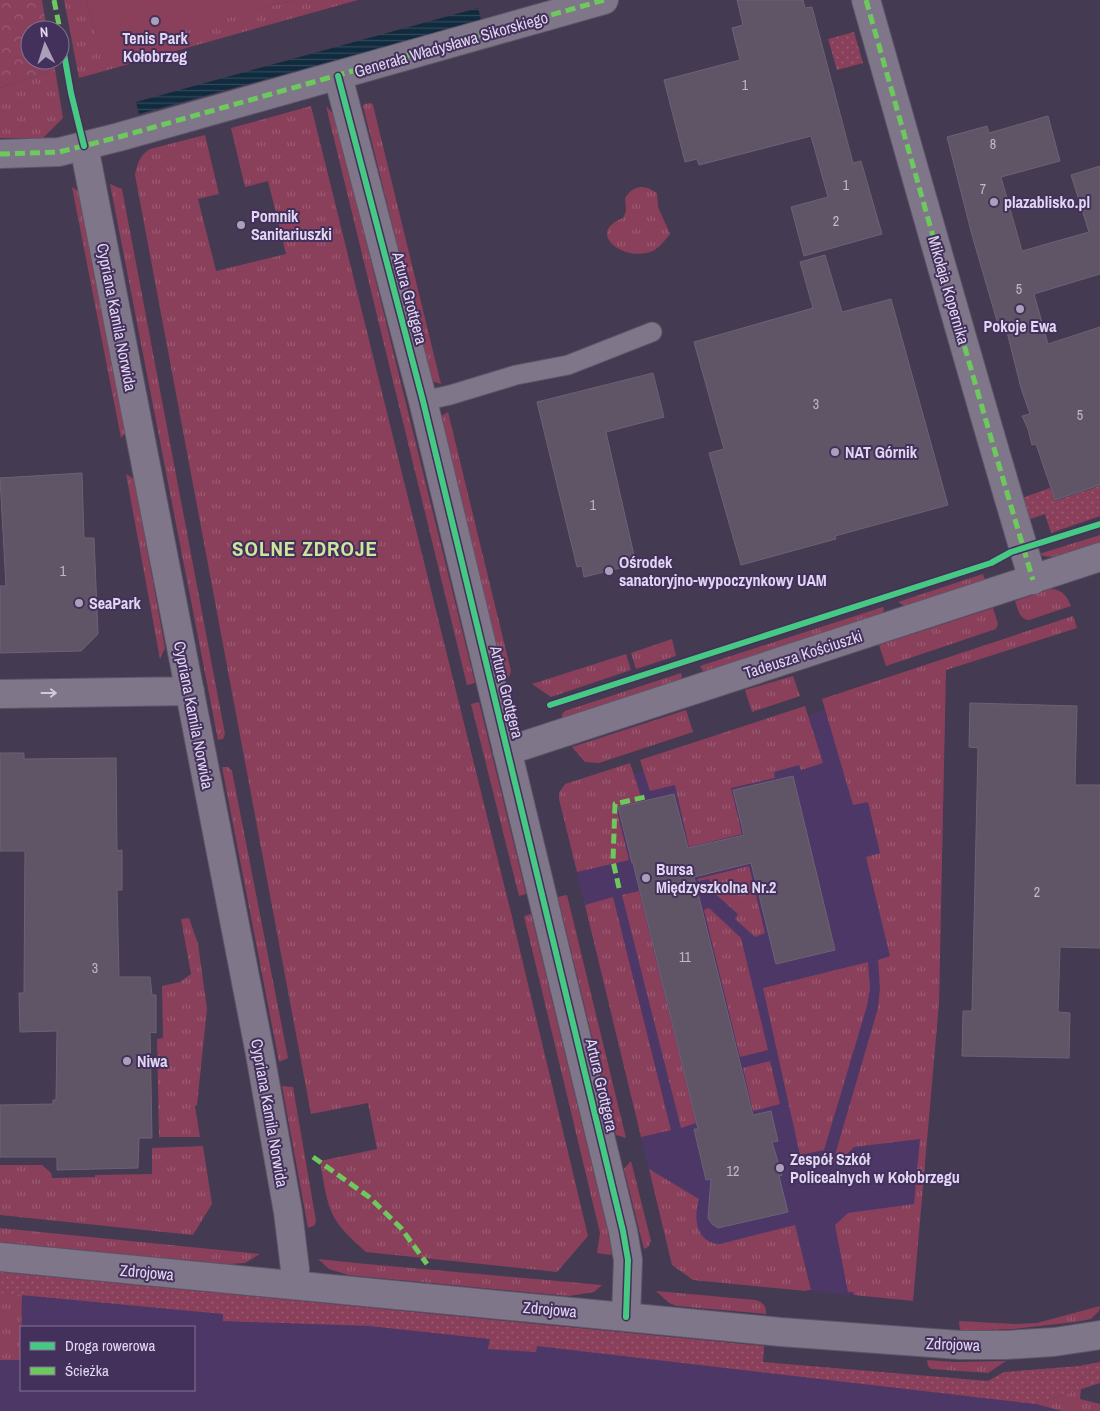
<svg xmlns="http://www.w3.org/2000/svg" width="1100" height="1411" viewBox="0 0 1100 1411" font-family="'Archivo Narrow',sans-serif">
<defs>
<pattern id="grass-tufts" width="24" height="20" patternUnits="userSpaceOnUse" patternTransform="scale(1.25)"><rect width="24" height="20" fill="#8a405a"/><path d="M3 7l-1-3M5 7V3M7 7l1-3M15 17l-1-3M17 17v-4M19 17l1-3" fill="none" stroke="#9a5b72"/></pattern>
<pattern id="forest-crowns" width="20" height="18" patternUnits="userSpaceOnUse" patternTransform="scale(1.25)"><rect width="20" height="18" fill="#8a405a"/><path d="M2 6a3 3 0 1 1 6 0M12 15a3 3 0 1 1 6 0" fill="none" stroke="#9a5b72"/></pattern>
<pattern id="garden-dots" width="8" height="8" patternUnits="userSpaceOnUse" patternTransform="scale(1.25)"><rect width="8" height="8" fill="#8a405a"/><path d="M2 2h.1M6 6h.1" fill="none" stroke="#9a5b72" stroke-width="1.8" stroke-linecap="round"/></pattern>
<pattern id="water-rules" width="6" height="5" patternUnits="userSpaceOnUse" patternTransform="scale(1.25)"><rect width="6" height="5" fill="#102a3e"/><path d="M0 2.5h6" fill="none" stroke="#32485a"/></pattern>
</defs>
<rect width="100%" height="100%" fill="#443a51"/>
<path fill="#4d3767" d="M946,669L939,1003L913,1301L693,1280L672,1265L559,799Z
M22,1292L391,1327L1036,1404L1062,1411H0V1360H21V1347V1390H194V1327H22Z"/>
<path fill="url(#grass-tufts)" d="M64,0H86L101,52L293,0H358L79,78Z
M55,69L63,118L43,138H0V88Z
M371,103L373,105L441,384L431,381L363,106L364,104Z
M311,106L513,921L588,1236L557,1272L366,1252C353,1240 338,1228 331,1211C325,1196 323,1177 320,1161L377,1149L368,1103L311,1114L135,175C137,164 140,155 150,149L205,135L219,194L198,199L216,271L286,254L268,181L245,187L231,128Z
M326,106L335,116L475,683L467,685Z
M110,184L122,189L225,734L223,739L218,740Z
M72,187L81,193L126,432L121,438Z
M641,187L648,188L657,193L658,207L670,234C665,240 660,247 653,251C625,263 584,233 623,218L626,211L625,198C630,191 633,188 641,187Z
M448,412L511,671L509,677L504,679L440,417Z
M126,474L134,479L165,648L160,659Z
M1100,535V542C1085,547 1052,563 1039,554Z
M983,574L985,580L906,607L898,602Z
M1050,589C1062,589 1067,596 1071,606L1029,620C1019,619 1018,609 1015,601Z
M883,607L884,610L881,614L707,672L703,671L700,666Z
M993,608L998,624L996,629L886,666L879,645Z
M1073,616L1077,628L946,670L939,1003L913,1301L854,1295L853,1292H848L835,1225L848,1213L914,1204L920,1139L854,1147L840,1161L833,1162L878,1008L880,987L878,960L890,956L866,857L880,853L868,802L853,805L822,699Z
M672,639L676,656L636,669L631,653Z
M626,654L631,670L551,697L532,684Z
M681,673L682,677L678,681L562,719V714L565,711Z
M793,676L800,696L752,712L745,690Z
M479,702L526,894L519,896L471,704Z
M805,706L823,763L801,770L799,765L774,772L775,778L731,788L742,834L689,847L675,785L650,791L640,760Z
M686,710L693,732L599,763L585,762L572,747Z
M630,763L642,800L616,807L629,860L577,872L559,799V793L565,784Z
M222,767H228L232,771L288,1058L279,1062Z
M749,866L765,933L755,937L735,919L738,914L712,891L709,879L698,881L697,879Z
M639,891L696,1123L681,1128L622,895Z
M567,895L626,1138L616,1135L558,897Z
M613,897L671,1130L641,1137L585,905Z
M709,908L741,938L768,1050L740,1057L704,910Z
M531,914L607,1228L612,1255L597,1253L600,1233L524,916Z
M189,918L198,944L207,1009L197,1105L195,1106L200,1137H159L157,1039L163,1038L162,986L180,982L191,974L181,919Z
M868,962L870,988L867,1006L824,1150L800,1155L763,988Z
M770,1061L780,1104L753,1111L743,1068Z
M282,1086L293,1087L316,1221L315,1225L308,1228Z
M203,1146L212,1204L193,1235L0,1215V1165H42L51,1173L52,1178L95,1177V1175L152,1174V1148Z
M631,1161L651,1241L648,1247L644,1249L624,1169Z
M649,1169L699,1199C693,1218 696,1243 720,1244L795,1225L811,1290H807L806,1291L693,1280L672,1265Z
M0,1228L260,1254L245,1263L228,1264L0,1242Z
M318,1259L356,1263L602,1285L594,1292L569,1296L348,1275L329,1269Z
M0,1291L22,1292L21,1360H0Z
M656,1291L756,1300C764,1303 766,1306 766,1314L677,1306L669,1303Z
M1100,1306L1099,1311L1091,1319L1075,1322L1013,1329L960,1331L959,1321L1014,1324L1037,1323Z
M927,1360L954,1362L1006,1361L988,1373L931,1369L928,1366Z
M1081,1389L1080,1399L1100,1404V1411H1062L1036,1404Z"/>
<path fill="url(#forest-crowns)" d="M0,0H42L47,30H30V60H53L55,69L0,88Z"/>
<path fill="url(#garden-dots)" d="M854,32L863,63L837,70L828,39Z
M1100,486V516L1051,533L1045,514L1025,521L1019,499L1050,488L1055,501Z
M0,1272L764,1346L763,1362L988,1381L1004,1372L1079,1366L1100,1362V1383L1036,1404L537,1346L536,1352L488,1349L490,1339L369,1326L223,1321V1314L0,1293Z"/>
<path fill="#8a405a" d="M86,0H293L101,53Z"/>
<path fill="url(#water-rules)" d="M478,8L481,20L139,114L136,102Z"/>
<path fill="#605467" stroke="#6d6275" d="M737,0H803L805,8L812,7L853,163L861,161L882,234L804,256L791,207L828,197L811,136L699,165L697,159L685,162L664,80L740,60L732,28L743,25Z
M1048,116L1060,161L1001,177L1022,251L1089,232L1071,175L1100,166V274L1034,294L1048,344L1100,327V485L1055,500L1036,444L1032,445L1028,429L1022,416L1030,414L1021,388L1004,320L997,321L972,235L947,137L987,126L989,133Z
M825,255L842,312L891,299L948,505L835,536L836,539L741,565L709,453L724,449L694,342L813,308L800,262Z
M653,373L664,417L606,432L636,564L584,577L582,566L577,567L537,402Z
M82,473L84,538H94L98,634L81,651L0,653V586H6L0,478Z
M970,703L1077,706L1075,785H1100V948L1060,947L1058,1012L1070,1013L1069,1058L962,1056L963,1011H972L978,748L969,747Z
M0,753H24V759L116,758L117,851L122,850V890H117L119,977H150L152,995H156V1033L150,1032L152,1138H139L138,1168L57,1170V1157H0V1105L53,1104V1100H56L57,1031L20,1032L19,993H24L25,851H0Z
M793,776L835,950L776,964L751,863L694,877L753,1115L771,1111L778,1141L772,1142L782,1175L779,1176L788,1212L718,1228L712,1224L708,1218L711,1179L706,1180L694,1129H698L633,863H632L618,807L674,794L688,848L744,835L733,790Z"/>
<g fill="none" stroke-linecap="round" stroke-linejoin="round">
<g stroke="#5f566b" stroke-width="21">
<path id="service" d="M423,401L450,395L516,375L568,365L652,332"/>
</g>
<g stroke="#5f566b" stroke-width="30">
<path id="pedestrian" d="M0,154L59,152L119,137L604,0"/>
</g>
<g stroke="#5f566b" stroke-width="30">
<path id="minor" d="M866,0C921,193 975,387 1033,580
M338,76L423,401L623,1231L628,1260L626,1317
M84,146L260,1054L288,1212L295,1269L294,1285
M0,694L190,691
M507,751L1100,557"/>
</g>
<g stroke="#5f566b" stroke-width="30">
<path id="tertiary" d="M0,1257L781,1332L960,1345H1006L1054,1342L1100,1335"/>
</g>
<use href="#service" stroke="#7f7689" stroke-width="19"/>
<use href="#pedestrian" stroke="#7f7689" stroke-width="28"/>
<use href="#minor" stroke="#7f7689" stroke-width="28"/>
<use href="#tertiary" stroke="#7f7689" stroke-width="28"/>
<path stroke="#6dc95d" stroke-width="5" stroke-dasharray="10 5" stroke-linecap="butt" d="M54,0L60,30
M866,0C921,193 975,387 1033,580
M0,154L59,152L119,137L604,0
M619,888L613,861L615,804L645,797
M313,1157L369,1197L401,1228L427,1264"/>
<g stroke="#43305b" stroke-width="9">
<path id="cycleway" d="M60,31L71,93L84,146
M338,76L423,401L623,1231L628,1260L626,1317
M550,705L991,563L1011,552L1100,524"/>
</g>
<use href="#cycleway" stroke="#46c982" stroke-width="6"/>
</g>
<defs><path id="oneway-shaft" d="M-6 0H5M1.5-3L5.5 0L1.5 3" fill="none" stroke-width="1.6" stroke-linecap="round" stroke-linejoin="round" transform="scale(1.25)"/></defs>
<use stroke="#d3c8e2" href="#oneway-shaft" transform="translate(49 693)"/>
<g fill="#aba0ba" stroke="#43305b" stroke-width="2">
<circle cx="155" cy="21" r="5"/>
<circle cx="994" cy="202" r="5"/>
<circle cx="241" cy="225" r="5"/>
<circle cx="1020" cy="309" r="5"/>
<circle cx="835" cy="452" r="5"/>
<circle cx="609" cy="571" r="5"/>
<circle cx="79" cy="603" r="5"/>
<circle cx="646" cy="878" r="5"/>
<circle cx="127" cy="1061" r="5"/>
<circle cx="780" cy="1168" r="5"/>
</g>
<g text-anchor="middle" stroke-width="4" stroke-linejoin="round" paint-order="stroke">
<g font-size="14" fill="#c2b6cf">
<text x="745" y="90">1</text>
<text x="993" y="149">8</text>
<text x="846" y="190">1</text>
<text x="983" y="194">7</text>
<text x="836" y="226">2</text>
<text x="1019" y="294">5</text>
<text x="816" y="409">3</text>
<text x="1080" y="420">5</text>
<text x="593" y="510">1</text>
<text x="63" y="576">1</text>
<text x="1037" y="897">2</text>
<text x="685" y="962">11</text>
<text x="95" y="973">3</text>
<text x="733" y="1176">12</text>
</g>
<g font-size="16" font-weight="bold" fill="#e2d7f2" stroke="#43305b" text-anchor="start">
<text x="155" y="44" text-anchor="middle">Tenis Park<tspan x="155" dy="18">Kołobrzeg</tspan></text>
<text x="1004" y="208">plazablisko.pl</text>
<text x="251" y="222">Pomnik<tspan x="251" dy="18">Sanitariuszki</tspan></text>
<text x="1020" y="332" text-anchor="middle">Pokoje Ewa</text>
<text x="845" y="458">NAT Górnik</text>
<text x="619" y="568">Ośrodek<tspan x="619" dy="18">sanatoryjno-wypoczynkowy UAM</tspan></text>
<text x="89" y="609">SeaPark</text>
<text x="656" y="875">Bursa<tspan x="656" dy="18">Międzyszkolna Nr.2</tspan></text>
<text x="137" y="1067">Niwa</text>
<text x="790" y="1165">Zespół Szkół<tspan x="790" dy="18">Policealnych w Kołobrzegu</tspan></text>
</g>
<g font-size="16" fill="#e2d7f2" stroke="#43305b">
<text transform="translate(451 44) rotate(-16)" y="6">Generała Władysława Sikorskiego</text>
<text transform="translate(949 290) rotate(74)" y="6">Mikołaja Kopernika</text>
<text transform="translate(410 298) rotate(75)" y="6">Artura Grottgera</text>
<text transform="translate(117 317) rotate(79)" y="6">Cypriana Kamila Norwida</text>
<text transform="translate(803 654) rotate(-18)" y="6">Tadeusza Kościuszki</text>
<text transform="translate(507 692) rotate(76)" y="6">Artura Grottgera</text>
<text transform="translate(194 715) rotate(79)" y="6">Cypriana Kamila Norwida</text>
<text transform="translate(602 1085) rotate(77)" y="6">Artura Grottgera</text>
<text transform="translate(270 1113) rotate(80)" y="6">Cypriana Kamila Norwida</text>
<text transform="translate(147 1272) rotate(5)" y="6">Zdrojowa</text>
<text transform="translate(550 1309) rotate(5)" y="6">Zdrojowa</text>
<text transform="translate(953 1344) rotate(2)" y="6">Zdrojowa</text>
</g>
<g font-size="21" font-weight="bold" letter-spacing="1" fill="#cee69c" stroke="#43305b">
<text x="305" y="556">SOLNE ZDROJE</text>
</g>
</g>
<rect x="20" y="1326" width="175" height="65" fill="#43305b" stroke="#837397"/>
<rect x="30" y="1342" width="25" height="8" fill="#46c982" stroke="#837397"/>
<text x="65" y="1351" font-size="15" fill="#e2d7f2">Droga rowerowa</text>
<rect x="30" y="1367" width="25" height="8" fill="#6dc95d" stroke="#837397"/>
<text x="65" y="1376" font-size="15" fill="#e2d7f2">Ścieżka</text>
<g transform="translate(45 45) rotate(356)"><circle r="24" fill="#43305b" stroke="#837397"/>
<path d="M0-4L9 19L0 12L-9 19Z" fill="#aba0ba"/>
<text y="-8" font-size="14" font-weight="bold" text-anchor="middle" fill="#e2d7f2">N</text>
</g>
</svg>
